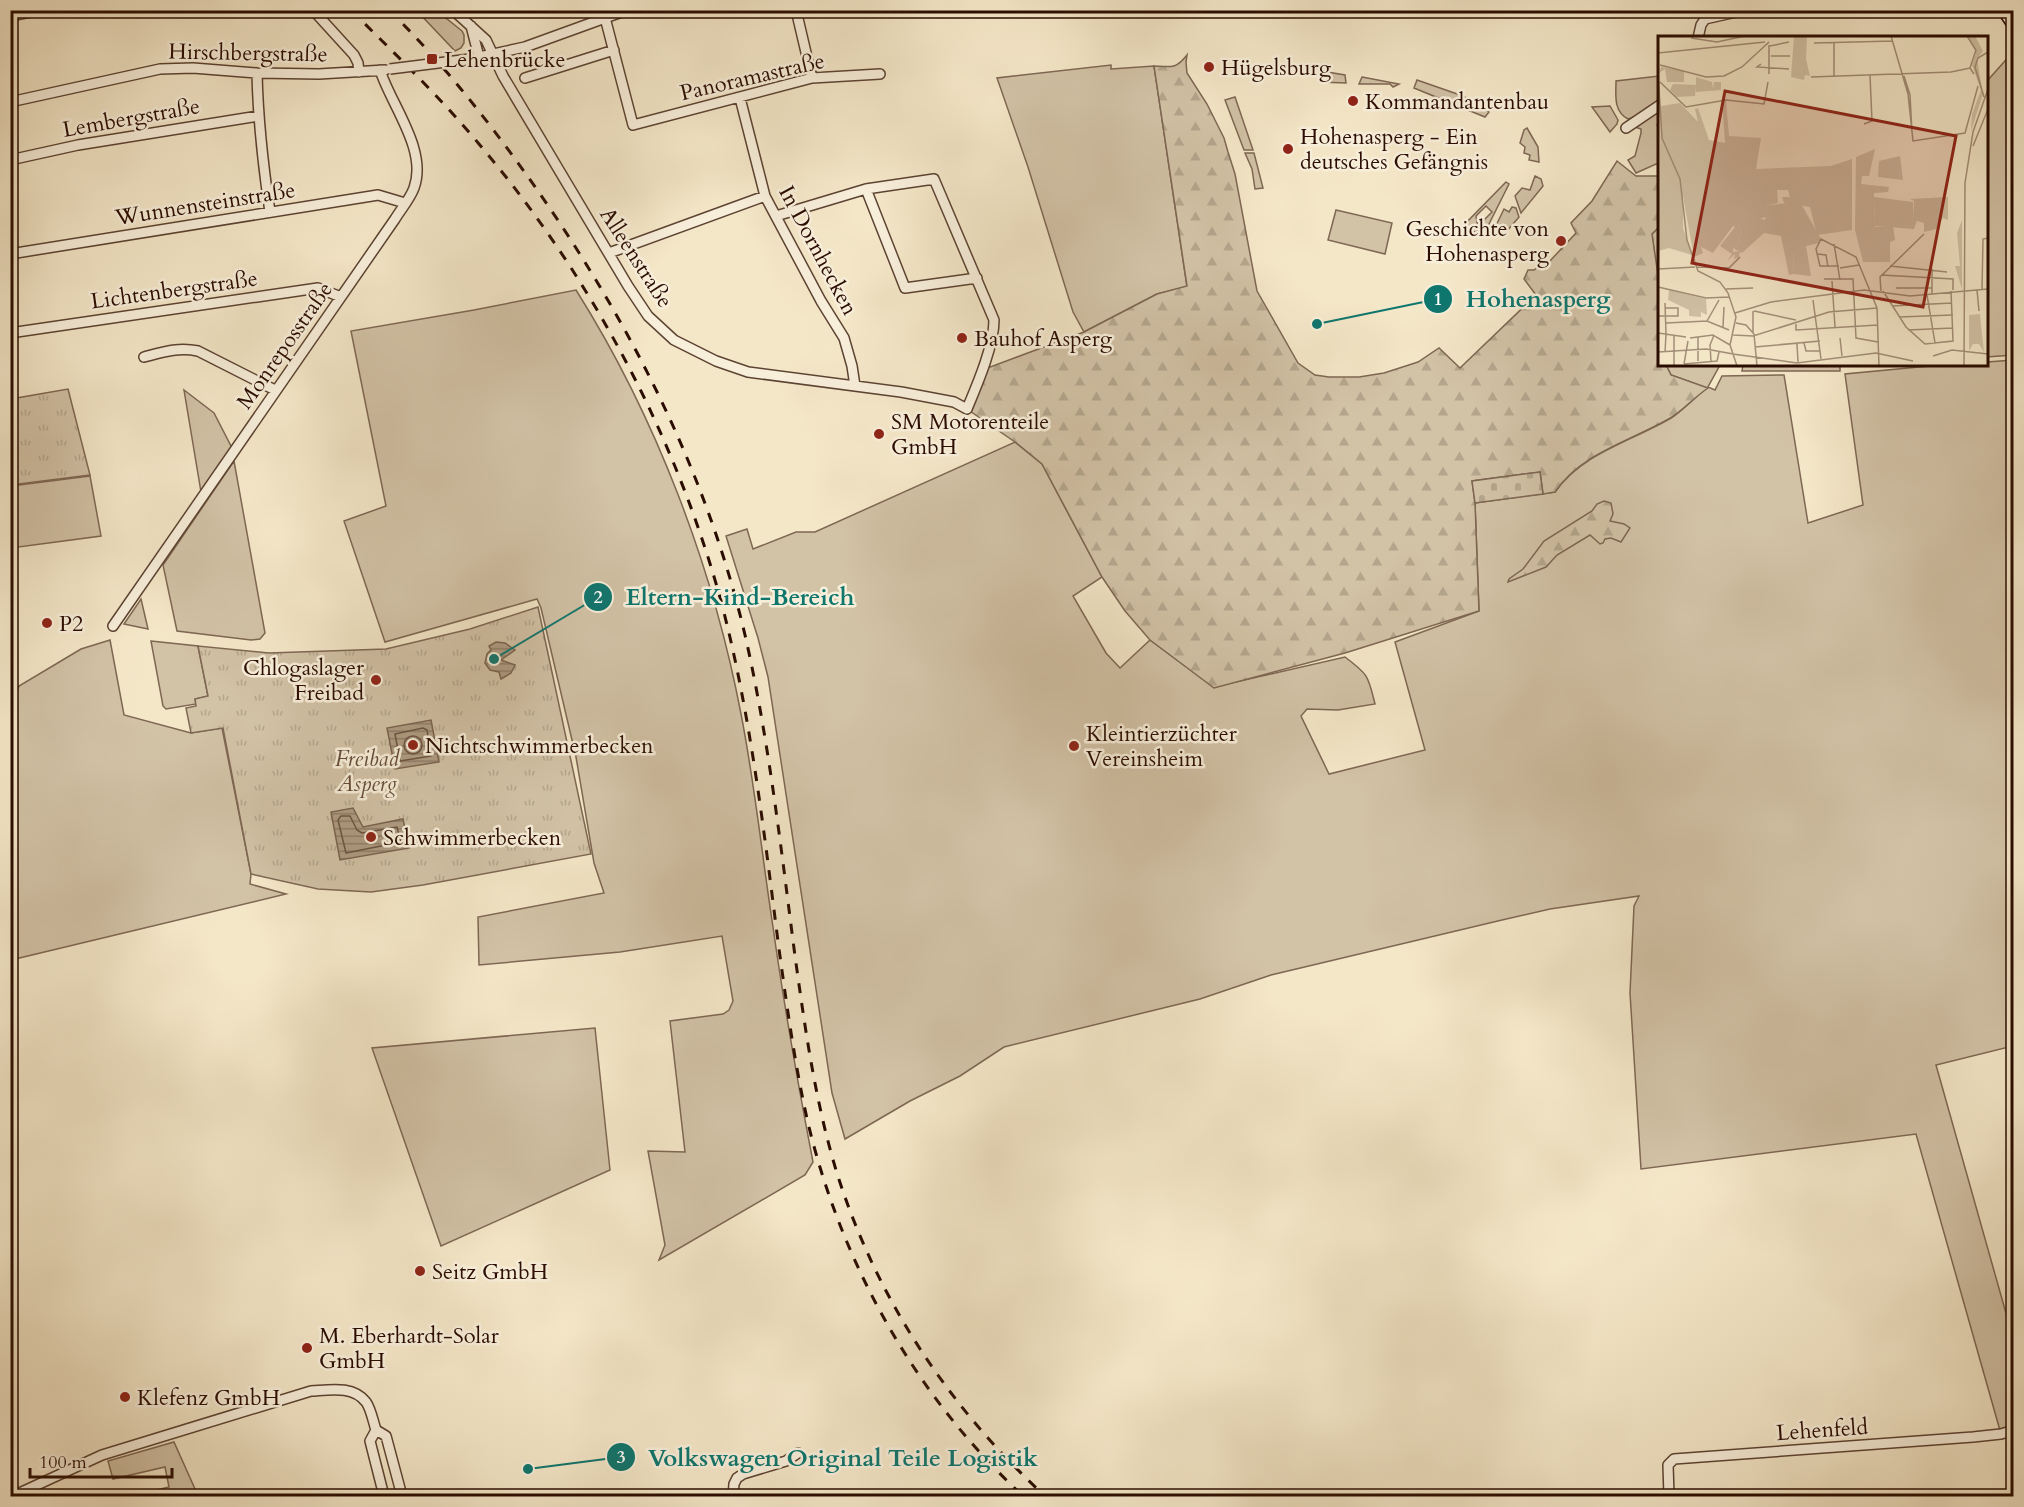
<svg xmlns="http://www.w3.org/2000/svg" width="2024" height="1507" viewBox="0 0 2024 1507" font-family="Cardo,serif">
<defs>
<pattern id="forest-firs" width="22" height="20" patternUnits="userSpaceOnUse" patternTransform="scale(1.5)"><rect width="22" height="20" fill="#d2c2a6"/><path d="M5 1l3.5 6h-7zM16 11l3.5 6h-7z" fill="#b4a68d"/></pattern>
<pattern id="cemetery-stones" width="16" height="16" patternUnits="userSpaceOnUse" patternTransform="scale(1.5)"><rect width="16" height="16" fill="#d2c2a6"/><path d="M2 7V4a2 2 0 0 1 4 0v3zM10 15v-3a2 2 0 0 1 4 0v3z" fill="#b4a68d"/></pattern>
<pattern id="park-tufts" width="24" height="20" patternUnits="userSpaceOnUse" patternTransform="scale(1.5)"><rect width="24" height="20" fill="#d2c2a6"/><path d="M3 7l-1-3M5 7V3M7 7l1-3M15 17l-1-3M17 17v-4M19 17l1-3" fill="none" stroke="#b4a68d"/></pattern>
<pattern id="water-rules" width="6" height="5" patternUnits="userSpaceOnUse" patternTransform="scale(1.5)"><rect width="6" height="5" fill="#af9d84"/><path d="M0 2.5h6" fill="none" stroke="#8f7e6a"/></pattern>
</defs>
<rect width="100%" height="100%" fill="#f4e7c8"/>
<filter id="stains"><feTurbulence type="fractalNoise" baseFrequency=".00333" numOctaves="4"/><feColorMatrix values="0 0 0 0 .2 0 0 0 0 .09 0 0 0 0 .02 0 0 0 .5 -.17"/></filter>
<radialGradient id="worn" r=".72"><stop offset=".6" stop-color="#630" stop-opacity="0"/><stop offset="1" stop-color="#630" stop-opacity=".3"/></radialGradient>
<path fill="#d2c2a6" stroke="#7e6753" stroke-width="1.5" d="M417,11H437L462,31L464,35V43L461,48L455,51Z
M2013,52V355L1987,357V81Z
M1111,65V69L1154,66L1187,287L1157,294L1084,332L1073,312L1028,167L997,78Z
M1321,71L1345,75L1346,83L1319,82V72Z
M1659,76V100L1634,117L1628,119C1613,111 1616,95 1616,81Z
M1362,77L1399,84L1393,87L1390,84H1359Z
M1417,80L1463,96L1489,112L1485,117L1414,88Z
M1235,97L1253,150H1244L1225,100Z
M1610,106L1618,120L1617,124L1610,132L1592,107Z
M1659,111V121L1657,125L1659,129V165L1656,164L1636,173L1628,160L1635,156L1641,133V129L1635,127Z
M1527,128L1538,147L1539,162L1529,160L1530,155L1524,153L1525,147L1520,143L1524,130Z
M1245,153H1254L1263,188L1255,189L1252,169Z
M1535,176L1541,179L1543,186L1521,213L1515,196L1522,188L1530,190Z
M1506,182L1509,184L1485,232L1480,229L1478,222L1480,220L1482,222L1492,212L1486,206L1476,216L1478,229L1476,233L1464,225Z
M1512,207L1516,208L1519,217L1507,231L1500,226L1491,236L1504,209L1509,212Z
M1336,210L1392,223L1385,254L1328,240Z
M1659,227V289L1652,234Z
M576,290C656,417 713,567 741,714C755,785 762,856 773,927C784,1006 798,1084 813,1162L805,1175L659,1260L665,1245L648,1151L685,1152L670,1021L723,1014L729,1010L733,1001L722,936L620,952L479,965L478,917L604,893L594,863L576,757L541,608L537,599L385,642L344,521L386,506L351,331L474,310Z
M2013,360V1046L1936,1065L2013,1338V1430L2001,1434L1916,1134L1641,1169L1630,993L1634,906L1639,896L1550,909L1502,920L1271,975L1200,999L1004,1047L960,1076L910,1101L845,1139L832,1093L768,677L758,638L726,536L747,529L753,549L796,532H815L1015,442L1042,464L1102,577L1073,596L1106,653L1120,668L1150,640L1214,687L1345,657C1369,675 1368,676 1375,704L1338,710L1307,709L1301,716L1329,774L1425,750L1395,642L1479,611L1475,503L1555,492C1582,453 1632,441 1671,418C1682,411 1696,396 1707,388L1671,375L1666,365H1720L1708,387L1715,390L1722,376L1784,375L1808,523L1863,505L1845,374L1940,365L1986,364L1987,362Z
M1743,365V364L1840,365V371H1742Z
M184,390L214,413L233,450L201,492Z
M234,461L265,633L260,639L251,640L177,631L163,565Z
M90,476L101,536L11,548V486Z
M141,599L148,629L124,624Z
M110,640L124,715L191,733L222,728L251,874L250,884L286,894L11,960L10,709L19,686L81,649Z
M151,641L198,646L208,696L195,699L196,704L166,709L163,706Z
M595,1028L610,1170L441,1246L372,1048Z
M174,1442L195,1489L187,1494L188,1496H137L136,1495L169,1487L165,1467L113,1479L108,1461Z"/>
<path fill="url(#forest-firs)" stroke="#7e6753" stroke-width="1.5" d="M1187,55L1186,62L1187,73L1207,104L1224,138L1228,152L1235,174L1257,291L1298,363L1315,375L1329,377H1359L1384,373L1418,362L1439,348L1460,368L1536,295L1524,279L1528,270H1534L1544,262H1549L1576,233L1571,223L1592,201L1617,161L1636,176H1659V227L1652,234L1660,289V364L1666,365L1671,375L1708,388C1696,396 1682,411 1672,417C1632,441 1582,452 1555,492L1543,494L1540,472L1472,481L1475,503L1479,611L1345,653L1214,688L1150,640L1125,611L1102,577L1042,464L1015,442L967,409L982,370L1084,332L1157,294L1187,286L1154,66C1172,67 1176,69 1187,55Z
M1604,501L1611,503L1613,514L1610,521L1624,524L1630,528L1621,542L1611,538L1605,539L1603,543L1600,544L1590,535L1557,555L1546,567L1508,582L1509,579L1523,569L1544,541L1592,511L1597,504Z"/>
<path fill="url(#cemetery-stones)" stroke="#7e6753" stroke-width="1.5" d="M1540,472L1543,494L1475,503L1472,481Z"/>
<path fill="url(#park-tufts)" stroke="#7e6753" stroke-width="1.5" d="M68,389L90,475L11,485V399Z
M538,607L591,854L423,885L371,892L318,889L251,874L223,728L191,733L186,708L196,706L195,699L208,696L198,646L269,653L386,649L470,629Z"/>
<path fill="url(#water-rules)" stroke="#7a634f" stroke-width="1.5" d="M496,642L505,643L515,650L501,660L515,665L511,673L501,679L499,672L490,670L485,663L487,654L491,650L489,646Z
M431,720L439,762L395,769L387,728Z
M353,808L363,827L403,819L409,848L340,860L331,812Z"/>
<g fill="none" stroke-linecap="round" stroke-linejoin="round">
<path stroke="#6c5442" stroke-width="1.5" d="M423,728L427,730L431,756L400,761L395,734Z
M404 745a9 9 0 1 1 18 0a9 9 0 1 1-18 0Z
M341,816H350L357,830L362,833L397,827L401,842L346,853L338,820Z"/>
<g stroke="#5c4332" stroke-width="12">
<path id="street" d="M313,10L354,55L358,63L359,72
M453,10L486,40L503,76L628,286L648,316L674,340L716,361L748,372L901,392L954,402L967,409C977,385 994,346 994,320L934,179L866,189L776,216
M603,10L633,125L812,78L880,74
M796,10L812,78
M10,16L41,10
M471,26L479,57
M1698,38L1701,25L1705,19L1745,10
M470,59L525,47L627,10
M257,73C258,120 263,165 270,212
M525,78L614,50
M740,98L765,196L821,301L844,338L852,366L855,386
M10,102L160,69L193,68L257,73L319,74L385,70
M1626,128L1660,105
M10,160L78,145L258,116
M866,189L905,288L977,278
M609,253L765,196
M10,254L378,195L405,203
M10,333L318,288L341,297
M144,357C163,352 178,347 198,351L275,390
M113,626L395,219C401,209 410,199 414,188C428,150 391,105 380,70
M376,1430L386,1436L402,1496
M376,1430L370,1441L384,1496
M13,1496L102,1455L311,1391C329,1390 353,1385 366,1402C371,1409 373,1421 376,1430
M733,1496L734,1484L737,1478L743,1474L786,1461L798,1453
M1669,1496L1668,1465L1674,1459L1973,1437L2001,1434L2014,1430"/>
</g>
<g stroke="#2a0c00" stroke-width="15">
<path id="secondary" d="M2004,10L2014,25"/>
</g>
<use href="#street" stroke="#f8efdb" stroke-width="9"/>
<use href="#secondary" stroke="#f8efdb" stroke-width="12"/>
<path stroke="#2a0c00" stroke-width="3" stroke-dasharray="10 10" stroke-linecap="butt" d="M351,10C395,54 440,97 479,144C591,276 675,434 721,601C751,715 764,833 779,949C787,1007 795,1066 808,1123C842,1265 916,1397 1023,1496
M389,10C445,65 493,127 538,191C632,326 707,474 745,635C769,740 781,849 795,956C805,1028 815,1100 836,1170C875,1296 948,1407 1045,1496"/>
<g stroke="#5c4332" stroke-width="12" stroke-linecap="butt">
<path id="street-bridge" d="M390,69L470,59"/>
</g>
<use href="#street-bridge" stroke="#f8efdb" stroke-width="9"/>
</g>
<g fill="#8f2418" stroke="#f8efdb" stroke-width="2">
<rect x="426" y="53" width="12" height="12" rx="3"/>
<circle cx="1209" cy="67" r="6"/>
<circle cx="1353" cy="101" r="6"/>
<circle cx="1288" cy="149" r="6"/>
<circle cx="1561" cy="241" r="6"/>
<circle cx="962" cy="338" r="6"/>
<circle cx="879" cy="434" r="6"/>
<circle cx="47" cy="623" r="6"/>
<circle cx="376" cy="680" r="6"/>
<circle cx="413" cy="745" r="6"/>
<circle cx="1074" cy="746" r="6"/>
<circle cx="371" cy="837" r="6"/>
<circle cx="420" cy="1271" r="6"/>
<circle cx="307" cy="1348" r="6"/>
<circle cx="125" cy="1397" r="6"/>
</g>
<g text-anchor="middle" stroke-width="5" stroke-linejoin="round" paint-order="stroke">
<g font-size="22" fill="#2a0c00" stroke="#f8efdb">
<text transform="translate(248 52) rotate(1)" y="8">Hirschbergstraße</text>
<text transform="translate(752 76) rotate(-13)" y="8">Panoramastraße</text>
<text transform="translate(131 117) rotate(-10)" y="8">Lembergstraße</text>
<text transform="translate(205 203) rotate(-9)" y="8">Wunnensteinstraße</text>
<text transform="translate(819 250) rotate(62)" y="8">In Dornhecken</text>
<text transform="translate(637 257) rotate(57)" y="8">Alleenstraße</text>
<text transform="translate(174 289) rotate(-8)" y="8">Lichtenbergstraße</text>
<text transform="translate(284 345) rotate(-55)" y="8">Monreposstraße</text>
<text transform="translate(1822 1429) rotate(-4)" y="8">Lehenfeld</text>
</g>
<g font-size="22" fill="#2a0c00" stroke="#f8efdb" text-anchor="start">
<text x="444" y="67">Lehenbrücke</text>
<text x="1221" y="75">Hügelsburg</text>
<text x="1365" y="109">Kommandantenbau</text>
<text x="1300" y="144">Hohenasperg - Ein<tspan x="1300" dy="25">deutsches Gefängnis</tspan></text>
<text x="1549" y="236" text-anchor="end">Geschichte von<tspan x="1549" dy="25">Hohenasperg</tspan></text>
<text x="974" y="346">Bauhof Asperg</text>
<text x="891" y="429">SM Motorenteile<tspan x="891" dy="25">GmbH</tspan></text>
<text x="59" y="631">P2</text>
<text x="364" y="675" text-anchor="end">Chlogaslager<tspan x="364" dy="25">Freibad</tspan></text>
<text x="1086" y="741">Kleintierzüchter<tspan x="1086" dy="25">Vereinsheim</tspan></text>
<text x="425" y="753">Nichtschwimmerbecken</text>
<text x="383" y="845">Schwimmerbecken</text>
<text x="432" y="1279">Seitz GmbH</text>
<text x="319" y="1343">M. Eberhardt-Solar<tspan x="319" dy="25">GmbH</tspan></text>
<text x="137" y="1405">Klefenz GmbH</text>
</g>
<g font-size="22" font-style="italic" fill="#654c3a" stroke="#f8efdb">
<text x="367" y="766">Freibad<tspan x="367" dy="25">Asperg</tspan></text>
</g>
</g>
<g transform="translate(1658 36)">
<rect width="330" height="330" fill="#f4e7c8"/>
<path d="M136,0H149L148,23L152,40L147,39L146,44L133,41ZM309,0H317L325,15L319,23L325,58L313,95L314,78L323,54L314,29L318,17ZM3,31L26,35V46H9L7,33L1,37ZM38,41L54,46L55,53L56,46H63V54L38,56V50L37,60L19,61L12,54L15,48L38,49ZM64,64H68L71,100L103,102L98,133L173,130L194,123V194L159,199L152,171L126,167L124,161H132L130,154H119L120,167L110,169L108,181L79,189L83,193L81,208L75,212V216L82,215L81,221L76,223L77,218L69,225L74,218L62,210L77,191L75,190L55,217L43,211L45,217L36,221L25,160V192L34,219L11,212L0,215L3,70L22,67L40,86L37,73L40,72L51,104L67,107ZM217,113L211,140H204L203,148L231,151L230,156L216,157L217,191L235,190L237,204L232,206V226H205L197,194L198,121ZM242,120L245,144L220,141L221,125ZM290,161V184L285,182L278,193L266,196V187L255,184L256,165L252,163ZM304,184V253L297,230H302L299,197ZM148,210L153,240L135,238L136,212ZM322,278L323,289L326,316L321,308H315L311,315V279Z" fill="#d2c2a6"/>
<path d="M142,166L163,203L161,207L136,213L135,238L131,239L123,200L106,197L84,217L75,212L81,208L83,193L79,189L98,181L107,184L110,169Z" fill="#d2c2a6"/>
<path d="M11,254L48,263L49,279L43,276V281L31,280V274L10,264Z" fill="#d2c2a6"/>
<path d="M216,161L255,166V183L259,184L256,193L217,190Z" fill="#d2c2a6"/>
<path fill="none" stroke="#a38f78" stroke-width="1.5" d="M233,0L250,58L255,105L307,97L320,50M309,0L318,14L312,32M33,2L59,6L87,0M156,7L235,5M176,7V40M112,10L131,6M0,17L107,6M113,20H132M103,28L99,31L131,33M2,29L48,41L66,40L84,31L111,6L108,9M0,37L4,102L22,143L29,204L40,235L62,246L70,257L78,281L72,309L75,318L139,327L218,317L255,325M111,38V9M246,40L252,59L254,96M153,41L293,36L312,32L316,38M2,46L28,71L68,64L106,68L110,46M326,61L317,31L320,22L330,16M206,88L214,85L212,39M315,110L330,73M176,208L182,244M159,218L168,219L170,231M181,230H162L158,213L163,203L198,221L219,272L221,330M232,230L289,236M39,231L71,232L82,221M182,232L201,229M0,233L37,231M223,239L295,243V254M166,243H195L198,302L220,306M174,245L177,291M0,251L48,262L71,261M238,252H274M68,253L95,252M324,253L325,203L330,202M319,254L321,275M223,255L222,241L266,198M225,255L248,291L267,308L295,305L293,255M274,258V233M269,259L277,307M155,264L163,323M7,267L8,298M234,270L294,267M95,275V297M96,275L138,284M77,277L113,266L206,254L252,260L330,253M0,280H20V272H7M241,281L295,279M49,285L61,264M8,287L49,285L71,294M78,287L88,289L96,298L99,330M138,288V294L220,289M65,291L66,271M250,294L295,292M0,297L28,301M75,299L95,300L171,276L219,272M32,302L55,299L72,309M182,302L184,320M146,307L148,315H162M139,308L140,326M97,311L162,305M0,316L48,313L75,318L79,330M7,316L8,298M275,320L294,314L330,318M40,325V301M53,325L52,309L56,299M26,328L59,325L61,316M26,328L30,305M16,330V299M306,330L307,147L315,96L330,53"/>
<path fill="#8f2418" fill-opacity="0.15" stroke="#8f2418" stroke-width="3" d="M67,55L298,100L265,271L34,227Z"/>
<rect width="330" height="330" fill="none" stroke="#2a0c00" stroke-width="3"/>
</g>
<path fill="none" stroke="#0f766e" stroke-width="2" d="M1317 324L1438 299M494 659L598 597M528 1469L621 1457"/>
<g fill="#0f766e" stroke="#f8efdb" stroke-width="2">
<circle cx="1317" cy="324" r="6"/>
<circle cx="494" cy="659" r="6"/>
<circle cx="528" cy="1469" r="6"/>
<circle cx="1438" cy="299" r="15"/>
<circle cx="598" cy="597" r="15"/>
<circle cx="621" cy="1457" r="15"/>
</g>
<g font-size="18" text-anchor="middle" font-weight="bold" fill="#fff">
<text x="1438" y="305">1</text>
<text x="598" y="603">2</text>
<text x="621" y="1463">3</text>
</g>
<g font-size="24" text-anchor="middle" font-weight="bold" fill="#0f766e" stroke="#f8efdb" stroke-width="5" stroke-linejoin="round" paint-order="stroke">
<text x="1538" y="307">Hohenasperg</text>
<text x="740" y="605">Eltern-Kind-Bereich</text>
<text x="843" y="1466">Volkswagen Original Teile Logistik</text>
</g>
<rect width="2024" height="1507" fill="none" stroke="#f4e7c8" stroke-width="36"/>
<rect x="12" y="12" width="2000" height="1483" fill="none" stroke="#2a0c00" stroke-width="3"/>
<rect x="18" y="18" width="1988" height="1471" fill="none" stroke="#2a0c00" stroke-width="1.5"/>
<path d="M30 1468v9h142v-9" fill="none" stroke="#2a0c00" stroke-width="3"/>
<text x="39" y="1468" font-size="18" fill="#2a0c00" stroke="#f8efdb" stroke-width="4.5" paint-order="stroke">100 m</text>
<rect width="100%" height="100%" filter="url(#stains)"/>
<rect width="100%" height="100%" fill="url(#worn)"/>
</svg>
